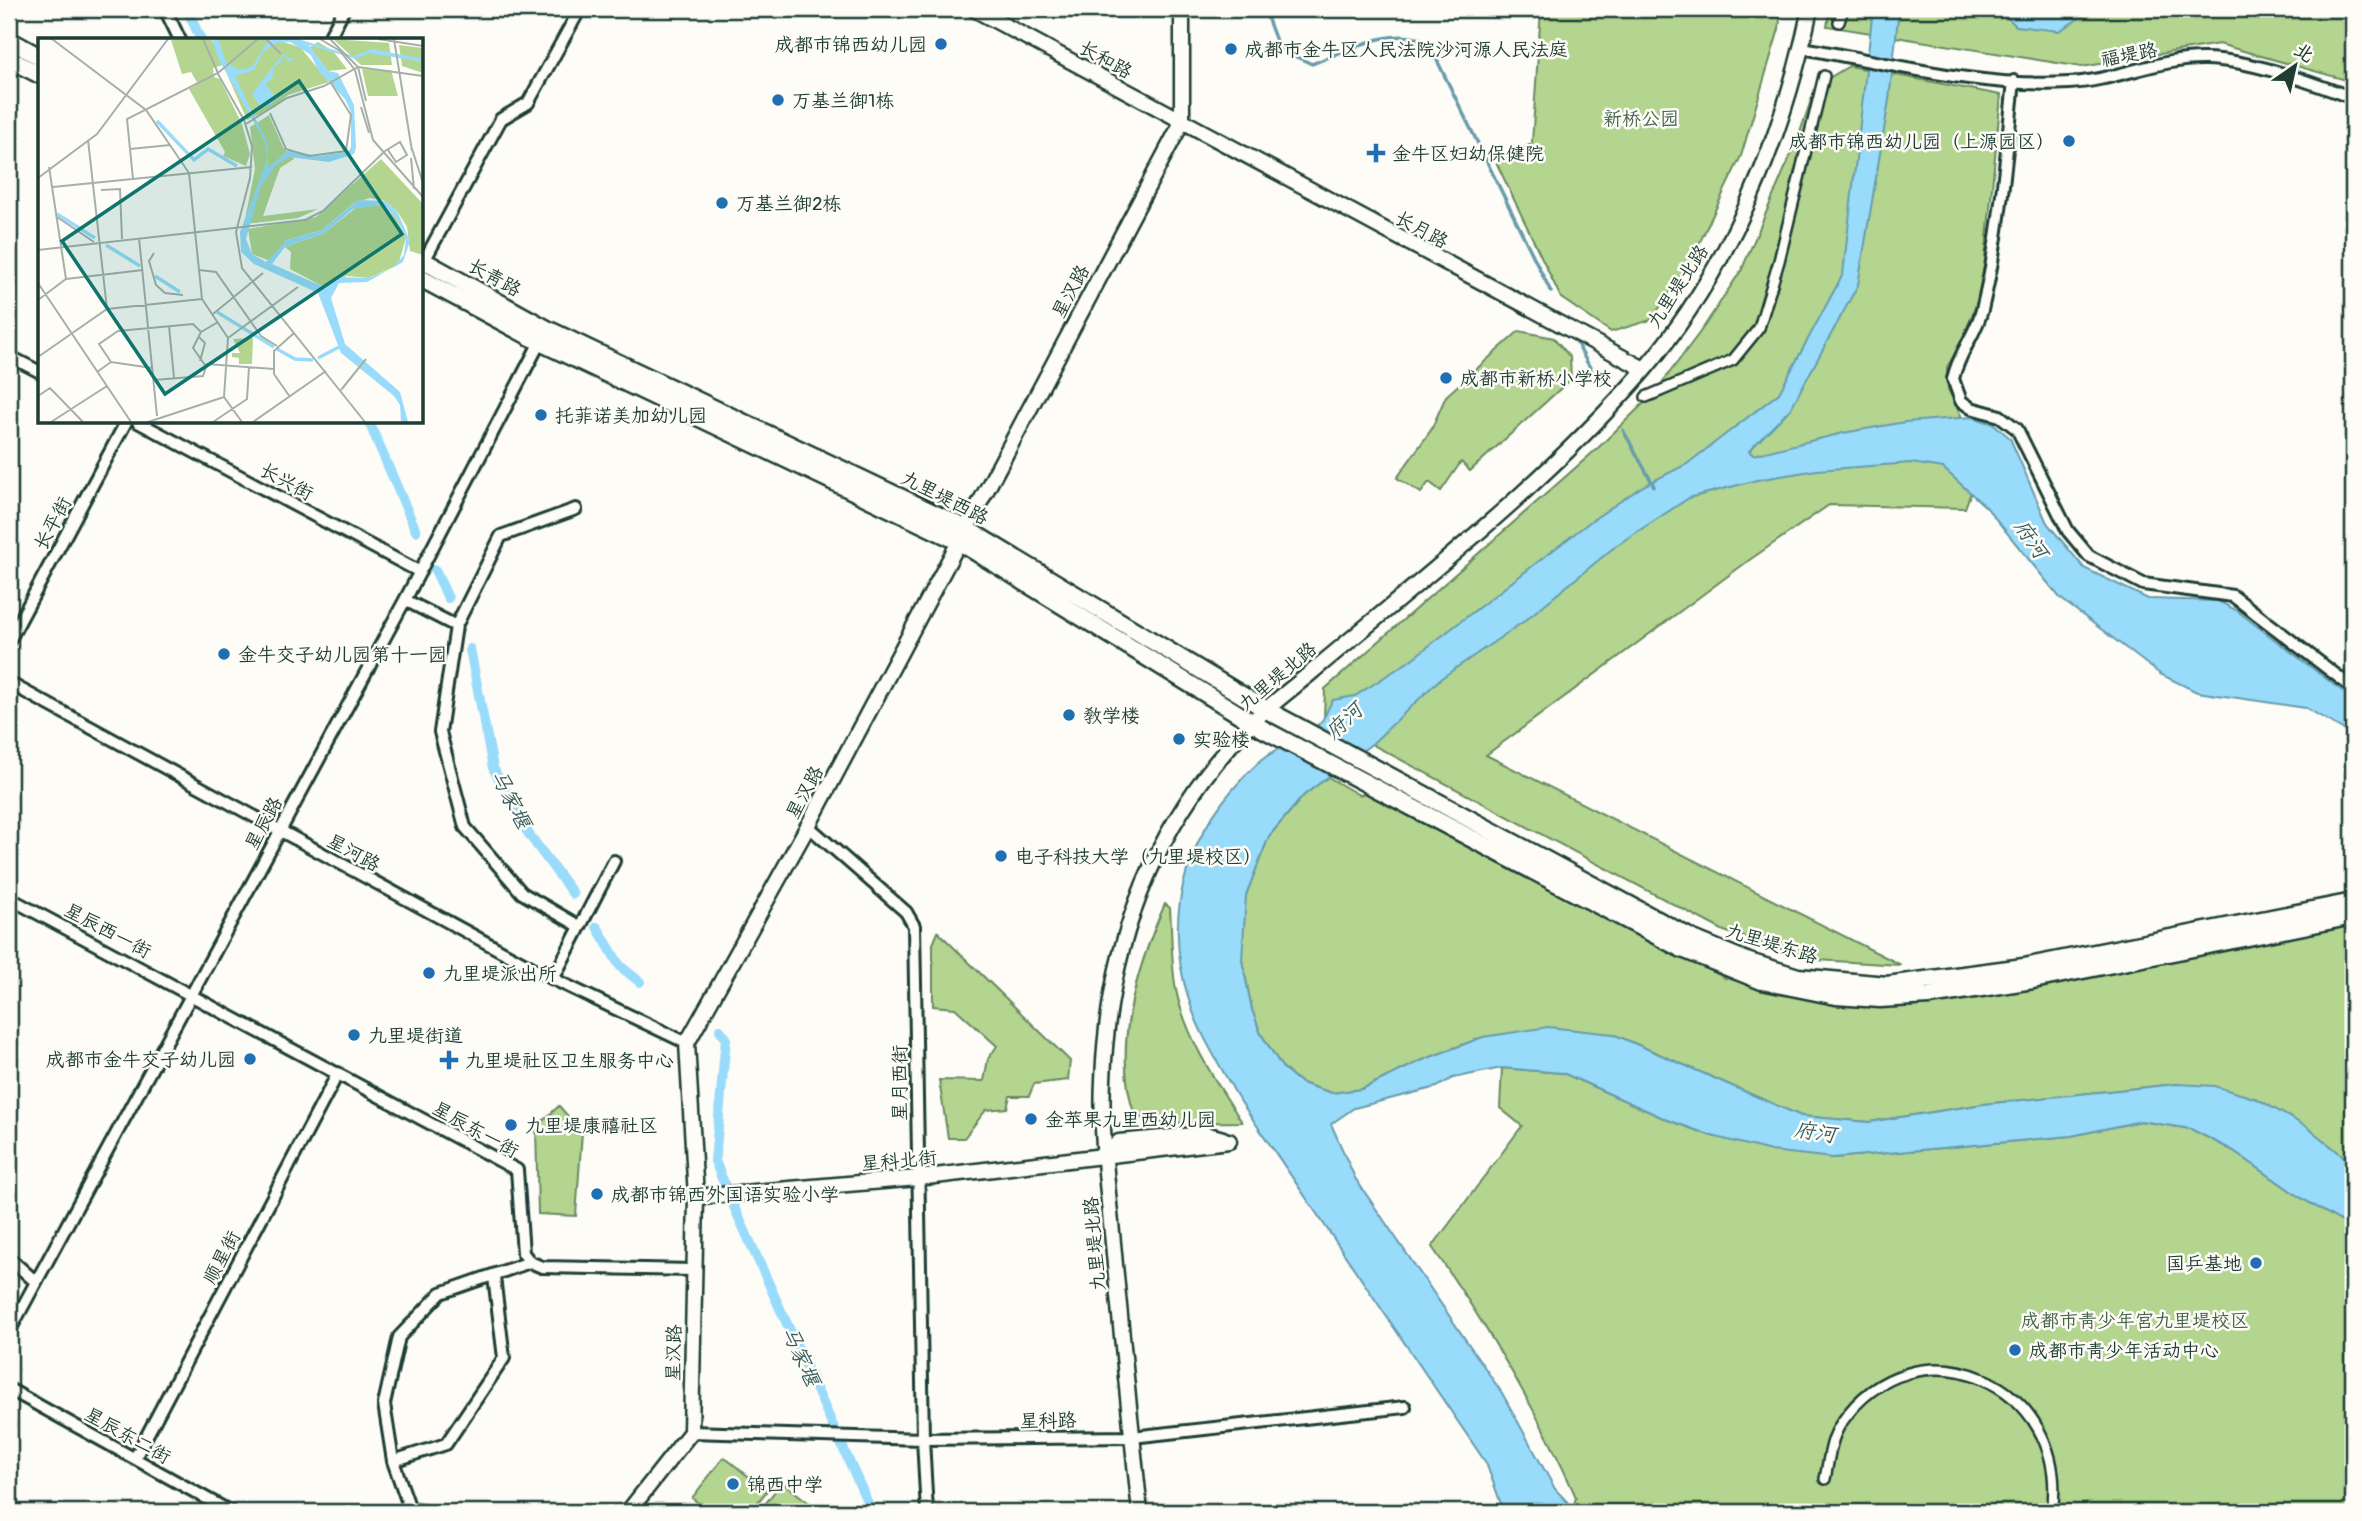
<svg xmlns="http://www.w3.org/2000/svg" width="2362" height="1521" viewBox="0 0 2362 1521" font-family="Pangolin,'LXGW WenKai TC',sans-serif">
<rect width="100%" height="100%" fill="#fdfcf7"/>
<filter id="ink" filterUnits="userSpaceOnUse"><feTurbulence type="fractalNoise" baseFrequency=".0143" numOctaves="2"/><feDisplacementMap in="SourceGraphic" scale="14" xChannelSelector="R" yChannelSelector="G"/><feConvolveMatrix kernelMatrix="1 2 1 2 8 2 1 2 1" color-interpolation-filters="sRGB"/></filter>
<g filter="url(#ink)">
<path fill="#b3d58f" stroke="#698962" stroke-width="2" d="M1541,9H1781L1779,29L1741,156L1688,267L1651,320L1611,332L1561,298L1497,164L1532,143Z
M1830,9H2353V82L2219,44L2082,67L1827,26Z
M1849,66L2001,95L1982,290L1960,345L1947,367L1948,389L1983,460L1965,508L1829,505L1748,561L1486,755L1901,965L1817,960L1724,931L1324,719L1325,689L1599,447L1655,392L1703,328L1742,269L1798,138L1816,86Z
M1519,331L1554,338L1570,357L1571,379L1470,471L1461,462L1441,491L1429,482L1421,493L1397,478L1431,430L1446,396Z
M1328,777L1359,795L1371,792L1725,978L1817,999L1913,1007L2353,922V1164L2306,1127L2257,1099L2177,1084L1984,1104L1869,1122L1801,1116L1613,1034L1483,1037L1423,1060L1362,1089L1332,1093L1301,1083L1282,1067L1261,1034L1252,1010L1242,960V925L1246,895L1269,836L1304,795Z
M1165,904L1170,908C1172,935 1171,964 1176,990C1186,1038 1216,1082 1242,1122L1157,1123L1135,1116C1111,1048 1137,967 1165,904Z
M938,932L1070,1061L1068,1080L1034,1084L1029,1096H1010L1007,1108L986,1110L964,1138H948L939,1080L984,1081L988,1059L997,1046L955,1008L933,1006V944Z
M1502,1068L1563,1073L1668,1120L1712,1136L1833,1158L2071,1136L2141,1121L2191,1129L2234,1151L2298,1196L2349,1226L2353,1233V1512H1584L1573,1508L1576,1497C1536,1407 1488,1327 1432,1247L1522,1126L1500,1108Z
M559,1106L582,1132L576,1216L538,1214L536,1127Z
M724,1457L767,1491L750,1512H710L692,1498Z
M782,1482L821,1512H759Z"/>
<path fill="#99dbfb" stroke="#689cab" stroke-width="2" d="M1873,9H1899L1889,100L1858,285L1791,408L1749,451L1753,455L1843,433L1905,422L1972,417L1994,424L2010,438L2047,523L2084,568L2148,599L2218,601L2236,610L2353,699V735L2306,708L2197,692L2160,674L2060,598L1987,508L1943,468L1911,463L1817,470L1757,480L1689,498L1617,545L1523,622L1440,679L1373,743L1304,795L1269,836L1246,895L1242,960L1252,1010L1261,1034L1282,1067L1301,1083L1332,1093L1362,1089L1423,1060L1483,1037L1548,1027L1613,1034L1801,1116L1869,1122L1984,1104L2177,1084L2214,1086L2257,1099L2307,1127L2353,1164V1233L2349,1226L2298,1196L2234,1151L2191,1129L2141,1121L2071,1136L1833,1158L1771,1151L1712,1136L1668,1120L1563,1073L1502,1068L1453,1078L1437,1087L1354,1108L1331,1124L1355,1178L1502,1393L1555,1489L1573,1508L1584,1512H1504L1486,1463L1237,1096C1220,1065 1199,1034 1189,1000C1160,909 1189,827 1258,763C1276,746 1303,740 1320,723C1326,717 1328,706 1333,700L1355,696L1408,662L1591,521L1643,486L1687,464L1779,393L1843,274Z
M1999,9H2094L2059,31L2016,26Z"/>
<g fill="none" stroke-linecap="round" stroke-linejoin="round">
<path stroke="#689cab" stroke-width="3.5" d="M1264,9L1279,49L1312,64C1344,52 1397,22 1429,44L1551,292
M1576,342L1594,375
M1623,430L1654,486"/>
<path stroke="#99dbfb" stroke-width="10" d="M187,9L201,40
M369,422L416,531
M435,570L448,598
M470,649L493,768L528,833L573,894
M597,927L620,966L640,982
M720,1030L726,1038L715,1161L724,1183
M731,1200L872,1512"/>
<g stroke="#1f3d34" stroke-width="14">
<path id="pedestrian" d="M1839,22L1843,9
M1646,397L1733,360L1759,328L1779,261L1824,76
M1825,1479C1829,1460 1830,1439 1842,1422C1915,1316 2072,1382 2052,1512"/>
</g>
<g stroke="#1f3d34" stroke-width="16">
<path id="minor" d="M165,9L180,40
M328,40L344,9
M1802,48C1889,63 1980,88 2069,83C2114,81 2159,58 2205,59C2252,60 2309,82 2353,98
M2014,81C2006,157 2000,235 1982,310C1976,334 1958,354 1953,379L1961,401L1971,408L2000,416L2017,429L2068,531L2089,556L2143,584L2233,596L2353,688
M424,261L501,119L528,103L580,9
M9,356L40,372
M138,422L420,572
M576,509L501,536L456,626L440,732L465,827L522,893L579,926
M405,600L456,626
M9,641L126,422
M9,683L553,979L687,1043
M808,826L906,912L914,926L923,1439L927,1512
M9,898L517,1170L523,1253L530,1262L542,1267L694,1270
M553,979L614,861
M9,1258L36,1282
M9,1332L405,600L542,338
M9,1389L231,1512
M691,1432L923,1439L1132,1437L1405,1407
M135,1458L338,1073
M393,1461L446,1444L504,1358L494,1277
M410,1509L393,1461L384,1404L399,1337L441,1293L530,1262
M402,1512L410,1509L428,1512"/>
</g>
<g stroke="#1f3d34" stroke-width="19">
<path id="tertiary" d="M974,9L1644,369
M1105,1156L1119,1142L1205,1134L1223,1139
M696,1197L918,1178L1229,1141
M628,1512L691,1432L696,1197L687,1043L808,826L1182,122V9
M1140,1512C1131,1430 1123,1347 1115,1265C1110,1204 1100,1141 1103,1080C1108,943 1154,822 1251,723C1273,702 1297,685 1320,665C1431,572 1549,480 1644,370C1730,269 1783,138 1810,9"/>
</g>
<g stroke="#1f3d34" stroke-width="21">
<path id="secondary" d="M9,40L40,57
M9,59L40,75
M422,260L547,329L965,528L1265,709L1626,903L1693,939L1749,962L1798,977L1887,985L2024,967L2353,902
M422,279L540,342L958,541L1263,729L1680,948L1762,981L1836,996L1880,999L1929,996L2033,980L2353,916"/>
</g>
<use href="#pedestrian" stroke="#fdfcf7" stroke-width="9"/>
<use href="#minor" stroke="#fdfcf7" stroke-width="10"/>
<use href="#tertiary" stroke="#fdfcf7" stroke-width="14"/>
<use href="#secondary" stroke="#fdfcf7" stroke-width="16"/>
</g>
</g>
<g fill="#1f6fb2" stroke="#fdfcf7" stroke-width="2.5">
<circle cx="941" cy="44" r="7"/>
<circle cx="1231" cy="49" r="7"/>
<circle cx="778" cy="100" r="7"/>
<circle cx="2069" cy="141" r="7"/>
<path d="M1372.5 142.5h7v7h7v7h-7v7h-7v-7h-7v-7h7z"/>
<circle cx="722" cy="203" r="7"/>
<circle cx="1446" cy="378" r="7"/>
<circle cx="541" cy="415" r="7"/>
<circle cx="224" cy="654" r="7"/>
<circle cx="1069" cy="715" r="7"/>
<circle cx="1179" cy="739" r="7"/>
<circle cx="1001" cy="856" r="7"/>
<circle cx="429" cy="973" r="7"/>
<circle cx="354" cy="1035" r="7"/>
<circle cx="250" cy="1059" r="7"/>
<path d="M445.5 1049.5h7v7h7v7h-7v7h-7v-7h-7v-7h7z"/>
<circle cx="1031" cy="1119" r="7"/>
<circle cx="511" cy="1125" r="7"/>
<circle cx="597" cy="1194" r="7"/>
<circle cx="2256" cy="1263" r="7"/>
<circle cx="2015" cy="1350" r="7"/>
<circle cx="733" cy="1484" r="7"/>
</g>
<g text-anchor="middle" stroke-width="5" stroke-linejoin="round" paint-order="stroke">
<g font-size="19" fill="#1f3d34" stroke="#fdfcf7" text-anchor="start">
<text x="927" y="51" text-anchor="end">成都市锦西幼儿园</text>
<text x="1245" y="56">成都市金牛区人民法院沙河源人民法庭</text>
<text x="792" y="107">万基兰御1栋</text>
<text x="2055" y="148" text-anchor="end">成都市锦西幼儿园（上源园区）</text>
<text x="1392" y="160">金牛区妇幼保健院</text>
<text x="736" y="210">万基兰御2栋</text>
<text x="1460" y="385">成都市新桥小学校</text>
<text x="555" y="422">托菲诺美加幼儿园</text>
<text x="238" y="661">金牛交子幼儿园第十一园</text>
<text x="1083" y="722">教学楼</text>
<text x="1193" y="746">实验楼</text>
<text x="1015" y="863">电子科技大学（九里堤校区）</text>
<text x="443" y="980">九里堤派出所</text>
<text x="368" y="1042">九里堤街道</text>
<text x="236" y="1066" text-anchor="end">成都市金牛交子幼儿园</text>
<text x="465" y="1067">九里堤社区卫生服务中心</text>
<text x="1045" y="1126">金苹果九里西幼儿园</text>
<text x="525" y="1132">九里堤康禧社区</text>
<text x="611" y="1201">成都市锦西外国语实验小学</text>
<text x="2242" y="1270" text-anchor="end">国乒基地</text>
<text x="2029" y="1357">成都市青少年活动中心</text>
<text x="747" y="1491">锦西中学</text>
</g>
<g font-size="19" fill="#1f3d34" stroke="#fdfcf7">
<text transform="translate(2129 54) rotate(-11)" y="7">福堤路</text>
<text transform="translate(1106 59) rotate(29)" y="7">长和路</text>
<text transform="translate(1422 229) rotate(28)" y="7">长月路</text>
<text transform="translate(495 277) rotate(29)" y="7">长青路</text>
<text transform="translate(1677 286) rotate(-57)" y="7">九里堤北路</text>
<text transform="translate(1070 291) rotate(-62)" y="7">星汉路</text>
<text transform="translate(287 481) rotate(28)" y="7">长兴街</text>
<text transform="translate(945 497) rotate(27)" y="7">九里堤西路</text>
<text transform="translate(52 523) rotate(-62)" y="7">长平街</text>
<text transform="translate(1277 676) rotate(-40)" y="7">九里堤北路</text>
<text transform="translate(804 792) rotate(-62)" y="7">星汉路</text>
<text transform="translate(263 823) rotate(-62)" y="7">星辰路</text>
<text transform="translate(354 852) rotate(28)" y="7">星河路</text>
<text transform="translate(108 930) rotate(28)" y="7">星辰西一街</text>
<text transform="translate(1772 943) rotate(17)" y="7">九里堤东路</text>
<text transform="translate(899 1083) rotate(-90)" y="7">星月西街</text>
<text transform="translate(476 1129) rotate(29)" y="7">星辰东一街</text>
<text transform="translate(899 1160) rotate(-5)" y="7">星科北街</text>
<text transform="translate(1094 1244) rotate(-95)" y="7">九里堤北路</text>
<text transform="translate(221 1257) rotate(-62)" y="7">顺星街</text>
<text transform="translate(673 1353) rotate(-89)" y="7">星汉路</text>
<text transform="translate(1048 1420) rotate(-1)" y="7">星科路</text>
<text transform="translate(128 1435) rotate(29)" y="7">星辰东二街</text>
</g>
<g font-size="19" fill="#44634b" stroke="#fdfcf7">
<text x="1641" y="125">新桥公园</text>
<text x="2135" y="1327">成都市青少年宫九里堤校区</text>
</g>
<g font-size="21" font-style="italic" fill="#375d5c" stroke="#fdfcf7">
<text transform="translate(2031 539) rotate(55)" y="7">府河</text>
<text transform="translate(1344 721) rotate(-43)" y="7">府河</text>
<text transform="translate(511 799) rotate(63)" y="7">马家堰</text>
<text transform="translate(1815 1132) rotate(8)" y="7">府河</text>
<text transform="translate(801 1356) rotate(66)" y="7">马家堰</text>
</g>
</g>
<g transform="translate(38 38)">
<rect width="385" height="385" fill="#fdfcf7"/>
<path d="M173,1L180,13L176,1H235L262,9L291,44L250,57L237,69L209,82L185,27L175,30L176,39L182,41L204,86L212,116L208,128L185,118L187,114L151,51L160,46L153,34L144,36L133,2ZM295,1L351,5L354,27H323ZM280,4L295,13L309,31L290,33L272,9ZM361,7L385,10V35L364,28ZM324,31L353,32L360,58H330ZM231,77L245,109L256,121L242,130L225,178L280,171L260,180L206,186L217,131L212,89ZM343,121L385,166V217L372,213L369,189L359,173L347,163L332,160L316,165L284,192L249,202L232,223L214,216L210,191L278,179ZM343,167L358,179L368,200L360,227L331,240L309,238L284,248L252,231L253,214L247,209L286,195L320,168ZM215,300L214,326H201V320L194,319V315H202L195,301Z" fill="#b3d58f"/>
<path d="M174,1H180L188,24L201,32L214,29L231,1H260L316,18L334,11L385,21V24L331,15L318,21L271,7L290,33L300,35L316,67L318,110L316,116L291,124L251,119L238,127L223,148L208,201L214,216L228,224L249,202L284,192L320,162L347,163L359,173L372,203L365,224L329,244L301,245L293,260L307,306L362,354L370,384H363L362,367L356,358L303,315L280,255L216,226L203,214L202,194L229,122L228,106L180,20ZM252,4L273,17L280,32L307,61L313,74V109L310,114L280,118L250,112L230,130V106L197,38L216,32L225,14L238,5ZM343,167L358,179L368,200L366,217L353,231L331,240L302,239L284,248L234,226L247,209L286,195L315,171ZM244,17L256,21L253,24L245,18L242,24L236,30L234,41L227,46L237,58L233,67H221L214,56Z" fill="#99dbfb" fill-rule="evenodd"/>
<path fill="none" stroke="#99dbfb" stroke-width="3.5" d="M119,83L156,122L170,111L199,128M19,176L57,200M68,207L102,228M117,238L142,254M179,274L236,309M239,311L257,321L275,322M280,320L303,308"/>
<path fill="none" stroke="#a4b0a9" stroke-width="2" d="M14,1L108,72L151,135L164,261L190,300L186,359L204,384M165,1L180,35M228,1L243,16M282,1L302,13L317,32L335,102L385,159M292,1L320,29L328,63M340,1L385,8M356,1L374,113M180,36L206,82L214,108L212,140L198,194L204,230L327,384M323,69L331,95M232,75L248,111L271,118L308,113L313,77L293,45M208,86L249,60L286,48L320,29L385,38M50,102L69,271M92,111L132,107M374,111L385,145M347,113L362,104L369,117L358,124L350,112M373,120L376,151M11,129L28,241M0,140L59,96L130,1M95,141L89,81L180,35L220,1M15,149L214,129M63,152L82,151L84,201M19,179L56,204M101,200L119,378M0,212L267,182L285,173L347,113M116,215L111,223L118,247L127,255L145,257M161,232L178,234L223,298L239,308M0,245L93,384M0,262L28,241L105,232M175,276L225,235M131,288L136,340M163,294L155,310L167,327M160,298L167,305L162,323M190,300L260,249M0,319L69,271L164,261M73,324L61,306L80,293L155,286L163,294L180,284M59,334L73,324L114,330M116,342L165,338L169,326L236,331M303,352L328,321M0,358L12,350L45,384M252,359L236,336V313L256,295M13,384L69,348M110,384L186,359M175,384L209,361L211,329M215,384L288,333"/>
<path fill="#0f766e" fill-opacity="0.15" stroke="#0f766e" stroke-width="3.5" d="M261,43L364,196L127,356L24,203Z"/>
<rect width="385" height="385" fill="none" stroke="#1f3d34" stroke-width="3.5"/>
</g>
<rect width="2362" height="1521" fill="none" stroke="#fdfcf7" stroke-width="35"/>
<rect x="18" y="18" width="2327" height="1486" fill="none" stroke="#1f3d34" stroke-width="2.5" filter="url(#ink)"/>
<g transform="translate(2295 66) rotate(34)" stroke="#fdfcf7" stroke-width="5" paint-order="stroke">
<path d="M0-5L12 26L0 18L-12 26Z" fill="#1f3d34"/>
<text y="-10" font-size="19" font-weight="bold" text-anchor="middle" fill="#1f3d34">北</text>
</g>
</svg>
